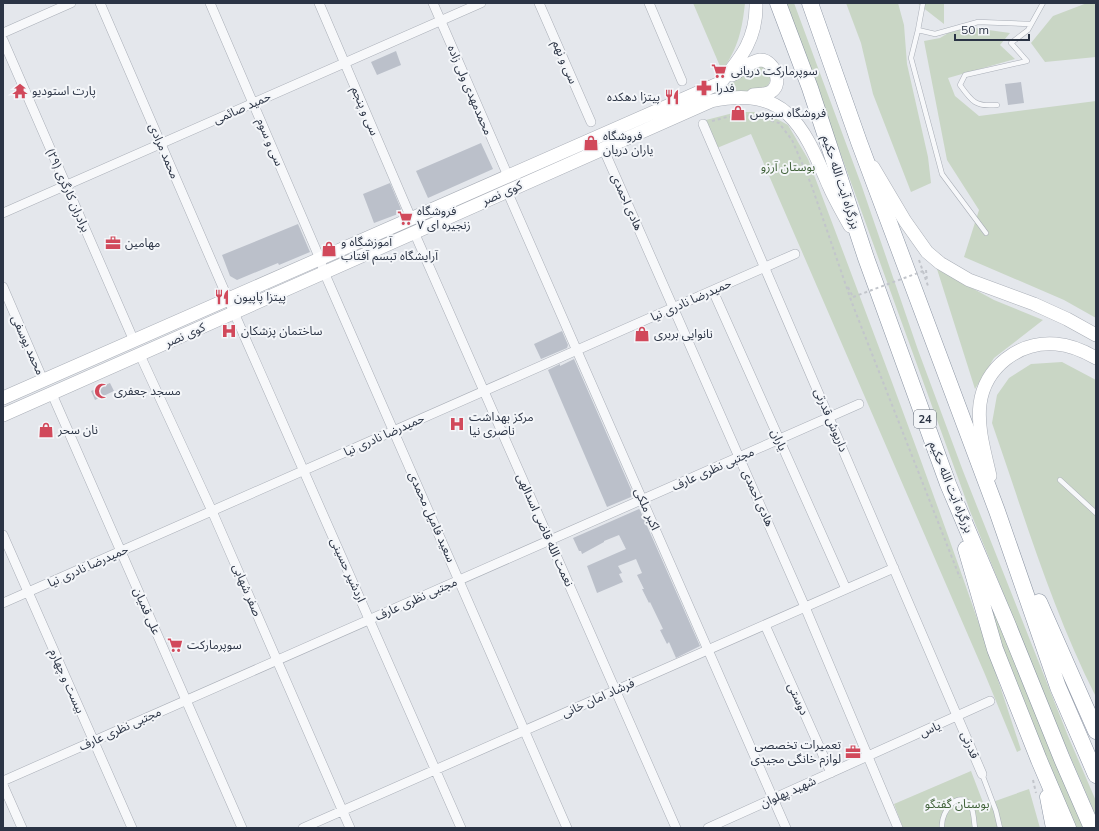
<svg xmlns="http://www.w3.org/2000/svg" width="1099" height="831" viewBox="0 0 1099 831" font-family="Mulish,'Noto Sans Arabic',sans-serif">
<rect width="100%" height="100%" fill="#e4e7ec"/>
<path fill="#c9d6c5" d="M693,3H745C742,31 738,48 722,71Z
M786,3H794L861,184L918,350L963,471L1068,736L1096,801V816L1057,726L970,511Z
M846,3H898L904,25L907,64L928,157L931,183L911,192L873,94L861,43Z
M917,3H944V24Z
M1087,3H1096V57L1045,62L1031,43L1053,16Z
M960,26L1010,33L1000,45L1015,59L948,78L955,96L979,116L1096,101V318L1064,300L964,257L979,210L947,160L924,41L940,38Z
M758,66L764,67L771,76C770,83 768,87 762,90L707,96L729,85Z
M737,112H764L788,125L808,159C882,355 957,551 1021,750L1017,752L984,672L751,134L717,148L706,120Z
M937,269L994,300L1043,320L994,358L975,389Z
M1062,362L1096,380V697C1052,610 1024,515 992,423L997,395L1009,378L1031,364Z
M967,539L1084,828H1073L1000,649Z
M971,771L984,805L1029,789L1040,828H903L894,804Z"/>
<path fill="#bbc0ca" d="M396,51L401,65L377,75L371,62Z
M1021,82L1024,103L1008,105L1005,84Z
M481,143L493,169L428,198L416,171Z
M390,183L401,209L398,214L374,223L363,194Z
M298,224L310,252L279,265L278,263L237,280L230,276L222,255Z
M562,331L568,345L567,348L541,359L534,344Z
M574,359L633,494L631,497L607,507L548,370L560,364V366Z
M110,383L114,391L95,400L91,391Z
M639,509L640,510L700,646L676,658L669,642L667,644L660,630L663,629L650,602L649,603L642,589H644L637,575L642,573L636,559L618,566L622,573L619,574L623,582L597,593L587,566L626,549L619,535L604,541V542L582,554L581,551H579L573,538Z"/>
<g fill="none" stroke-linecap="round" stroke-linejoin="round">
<g stroke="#a9aeb7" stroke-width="5.5">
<path id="service" d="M918,30L923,3
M997,105C976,107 972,102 960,85L965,75L1027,61L1011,43L1028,30L1043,3
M986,233L942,174L911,58L918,30L935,34L978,22L1031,24
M1060,480L1096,513
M982,774L996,811L1000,828
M942,828C940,810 962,786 972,809C974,815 974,822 975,828"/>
</g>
<g stroke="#a9aeb7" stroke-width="10">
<path id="minor" d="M100,3L228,299L461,828
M210,3L320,259L324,272L567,828
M319,3L411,218
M433,3L508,176
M539,3L591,122
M649,3L682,81
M3,33L71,3
M3,40L134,341
M703,124L982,774
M603,148L805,607L898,828
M507,191L786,828
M3,213L481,3
M414,232L676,828
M3,287L43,380
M713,291L846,589
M140,355L212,511L350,828
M52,394L242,828
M3,535L132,828
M3,603L795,254
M765,625L831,773
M3,781L859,404
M3,785L22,828
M303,828L894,568
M708,828L990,701"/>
</g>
<g stroke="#a9aeb7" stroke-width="14">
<path id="secondary" d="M732,75C740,71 751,61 760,60C774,60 783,83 772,91C767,95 759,94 753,95
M873,167L905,221L927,252L940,263L969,280L1034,304L1067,319L1096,335
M3,398L720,83C742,57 757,38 756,3
M3,415L711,101C787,85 803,126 829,186C835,200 843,213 850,226
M990,476C985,453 977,428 980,404C985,367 1019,341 1056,344C1070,345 1084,351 1096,358"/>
</g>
<g stroke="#8b94a3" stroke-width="17">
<path id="trunk" d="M778,3L810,88L866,258L948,484L1007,623L1062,759L1092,828
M810,3L859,142L997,511L1058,687L1096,775
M966,549L995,649L1039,760L1068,828
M1039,602L1096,731
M1048,797L1054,828"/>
</g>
<path stroke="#c2c5cb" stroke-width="2" stroke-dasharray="3 3" stroke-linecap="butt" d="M712,121L727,117L748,116L765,119L779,123L792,140L811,184L852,303L960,578
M919,260L928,286
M926,270L927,281
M848,287L853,297
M1033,780L1036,793"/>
<use href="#service" stroke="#f7f8fa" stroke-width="4.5"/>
<use href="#minor" stroke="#f7f8fa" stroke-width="9"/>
<use href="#secondary" stroke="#fff" stroke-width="13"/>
<use href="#trunk" stroke="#fff" stroke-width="16"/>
<path stroke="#c2c5cb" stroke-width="2" stroke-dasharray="3 3" stroke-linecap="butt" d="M853,297L926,270"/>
</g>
<defs>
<g id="supermarket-bare" transform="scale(1.2)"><path d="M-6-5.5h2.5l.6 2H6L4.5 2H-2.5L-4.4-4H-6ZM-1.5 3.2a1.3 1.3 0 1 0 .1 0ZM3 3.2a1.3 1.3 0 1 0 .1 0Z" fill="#d1495b" stroke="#f4f6f9" stroke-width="2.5" paint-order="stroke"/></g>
<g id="pharmacy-bare" transform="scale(1.2)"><path d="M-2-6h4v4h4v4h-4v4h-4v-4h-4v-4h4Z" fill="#d1495b" stroke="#f4f6f9" stroke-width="2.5" paint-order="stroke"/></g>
<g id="temple-bare" transform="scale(1.2)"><path d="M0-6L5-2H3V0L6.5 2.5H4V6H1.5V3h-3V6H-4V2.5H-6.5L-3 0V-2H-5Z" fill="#d1495b" stroke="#f4f6f9" stroke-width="2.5" paint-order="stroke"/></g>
<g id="restaurant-bare" transform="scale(1.2)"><path d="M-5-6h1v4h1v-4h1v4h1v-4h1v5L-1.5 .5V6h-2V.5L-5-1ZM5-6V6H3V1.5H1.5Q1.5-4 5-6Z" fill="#d1495b" stroke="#f4f6f9" stroke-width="2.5" paint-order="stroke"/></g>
<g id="shop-bare" transform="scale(1.2)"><path d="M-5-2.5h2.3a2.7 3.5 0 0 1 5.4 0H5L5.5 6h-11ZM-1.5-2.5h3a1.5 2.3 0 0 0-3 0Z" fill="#d1495b" stroke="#f4f6f9" stroke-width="2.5" paint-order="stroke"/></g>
<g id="office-bare" transform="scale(1.2)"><path d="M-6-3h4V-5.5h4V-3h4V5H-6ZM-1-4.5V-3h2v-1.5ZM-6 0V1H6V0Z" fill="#d1495b" stroke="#f4f6f9" stroke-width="2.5" paint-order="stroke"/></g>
<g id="hospital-bare" transform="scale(1.2)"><path d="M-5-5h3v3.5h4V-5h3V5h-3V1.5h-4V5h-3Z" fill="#d1495b" stroke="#f4f6f9" stroke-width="2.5" paint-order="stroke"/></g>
<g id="mosque-bare" transform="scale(1.2)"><path d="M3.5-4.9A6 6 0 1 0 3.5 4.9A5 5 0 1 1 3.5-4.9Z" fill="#d1495b" stroke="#f4f6f9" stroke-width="2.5" paint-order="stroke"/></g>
</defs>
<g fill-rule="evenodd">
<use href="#supermarket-bare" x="719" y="71"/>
<use href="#pharmacy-bare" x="704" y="88"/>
<use href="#temple-bare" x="20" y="91"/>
<use href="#restaurant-bare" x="672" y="97"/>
<use href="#shop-bare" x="738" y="113"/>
<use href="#shop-bare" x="591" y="143"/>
<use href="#supermarket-bare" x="405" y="218"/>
<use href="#office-bare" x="113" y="243"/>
<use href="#shop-bare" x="329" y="249"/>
<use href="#restaurant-bare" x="222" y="297"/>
<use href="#hospital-bare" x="229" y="331"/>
<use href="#shop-bare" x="642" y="334"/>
<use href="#mosque-bare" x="102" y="391"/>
<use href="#hospital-bare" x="457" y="424"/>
<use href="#shop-bare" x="46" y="430"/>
<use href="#supermarket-bare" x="175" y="645"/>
<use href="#office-bare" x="853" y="752"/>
</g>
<g text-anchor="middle" stroke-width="4" stroke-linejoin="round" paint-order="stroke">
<rect fill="#f4f6f9" stroke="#676e7b" stroke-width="1" x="914" y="410" width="22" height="18" rx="3"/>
<g font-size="11" font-weight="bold" fill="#2b3445">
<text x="925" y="423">24</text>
</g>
<g font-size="12" fill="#2b3445" stroke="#f4f6f9">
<text transform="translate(565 62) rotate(67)" y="4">سی و نهم</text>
<text transform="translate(470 90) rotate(67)" y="4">محمدمهدی ولی زاده</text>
<text transform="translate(242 108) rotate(-24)" y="4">حمید صائمی</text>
<text transform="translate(365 111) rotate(67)" y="4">سی و پنجم</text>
<text transform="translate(270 142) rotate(67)" y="4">سی و سوم</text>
<text transform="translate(164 151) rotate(67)" y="4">محمد مرادی</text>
<text transform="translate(841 182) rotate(72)" y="4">بزرگراه آیت الله حکیم</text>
<text transform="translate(68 190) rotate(66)" y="4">برادران کارگری (۲۹)</text>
<text transform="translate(502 193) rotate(-24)" y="4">کوی نصر</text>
<text transform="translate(627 202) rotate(66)" y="4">هادی احمدی</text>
<text transform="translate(691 300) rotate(-24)" y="4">حمیدرضا نادری نیا</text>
<text transform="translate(185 335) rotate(-24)" y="4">کوی نصر</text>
<text transform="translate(28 345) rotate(66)" y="4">محمد یوسفی</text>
<text transform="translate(831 420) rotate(67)" y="4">داریوش قدرتی</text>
<text transform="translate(384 435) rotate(-24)" y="4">حمیدرضا نادری نیا</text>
<text transform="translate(779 440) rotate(66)" y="4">یاران</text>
<text transform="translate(713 469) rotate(-24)" y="4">مجتبی نظری عارف</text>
<text transform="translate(951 487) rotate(68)" y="4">بزرگراه آیت الله حکیم</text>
<text transform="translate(758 498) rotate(66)" y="4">هادی احمدی</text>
<text transform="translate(647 509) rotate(66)" y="4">اکبر ملکی</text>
<text transform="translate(432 517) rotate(66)" y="4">سعید فامیل محمدی</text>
<text transform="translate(545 530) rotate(66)" y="4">نعمت الله قاضی اسدالهی</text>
<text transform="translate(88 566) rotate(-24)" y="4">حمیدرضا نادری نیا</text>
<text transform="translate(348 570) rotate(66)" y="4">اردشیر حسینی</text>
<text transform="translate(247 590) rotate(67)" y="4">صفر شهابی</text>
<text transform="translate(416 599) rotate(-24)" y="4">مجتبی نظری عارف</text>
<text transform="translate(147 611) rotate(66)" y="4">علی قمیان</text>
<text transform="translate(67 681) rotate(66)" y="4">بیست و چهارم</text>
<text transform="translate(598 698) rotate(-24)" y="4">فرشاد امان خانی</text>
<text transform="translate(798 699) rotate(66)" y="4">دوستی</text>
<text transform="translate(120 729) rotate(-24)" y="4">مجتبی نظری عارف</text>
<text transform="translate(930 729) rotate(-24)" y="4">یاس</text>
<text transform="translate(970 745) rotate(67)" y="4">قدرتی</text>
<text transform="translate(788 792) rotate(-24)" y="4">شهید پهلوان</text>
</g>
<g font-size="12" fill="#2b3445" stroke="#f4f6f9" text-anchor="start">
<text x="731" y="75">سوپرمارکت دریانی</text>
<text x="716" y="92">فدرا</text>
<text x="32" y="95">پارت استودیو</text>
<text x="660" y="101" text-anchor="end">پیتزا دهکده</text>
<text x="750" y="117">فروشگاه سبوس</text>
<text x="603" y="140">فروشگاه<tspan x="603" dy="14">یاران دریان</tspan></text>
<text x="417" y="215">فروشگاه<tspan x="417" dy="14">زنجیره ای ۷</tspan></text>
<text x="341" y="246">آموزشگاه و<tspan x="341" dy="14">آرایشگاه تبسم آفتاب</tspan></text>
<text x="125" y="247">مهامین</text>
<text x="234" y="301">پیتزا پاپیون</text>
<text x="241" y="335">ساختمان پزشکان</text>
<text x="654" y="338">نانوایی بربری</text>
<text x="114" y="395">مسجد جعفری</text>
<text x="469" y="421">مرکز بهداشت<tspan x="469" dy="14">ناصری نیا</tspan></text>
<text x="58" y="434">نان سحر</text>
<text x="187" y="649">سوپرمارکت</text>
<text x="841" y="749" text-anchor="end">تعمیرات تخصصی<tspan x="841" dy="14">لوازم خانگی مجیدی</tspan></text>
</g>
<g font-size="12" fill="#3f6138" stroke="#f4f6f9">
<text x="788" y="171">بوستان آرزو</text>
<text x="957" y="808">بوستان گفتگو</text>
</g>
</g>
<rect width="1099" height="831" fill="none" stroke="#2b3445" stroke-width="8"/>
<path d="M955 34v6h74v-6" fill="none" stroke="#2b3445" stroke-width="2"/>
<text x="961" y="34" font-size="12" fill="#2b3445" stroke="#f4f6f9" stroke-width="3" paint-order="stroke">50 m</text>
</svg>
